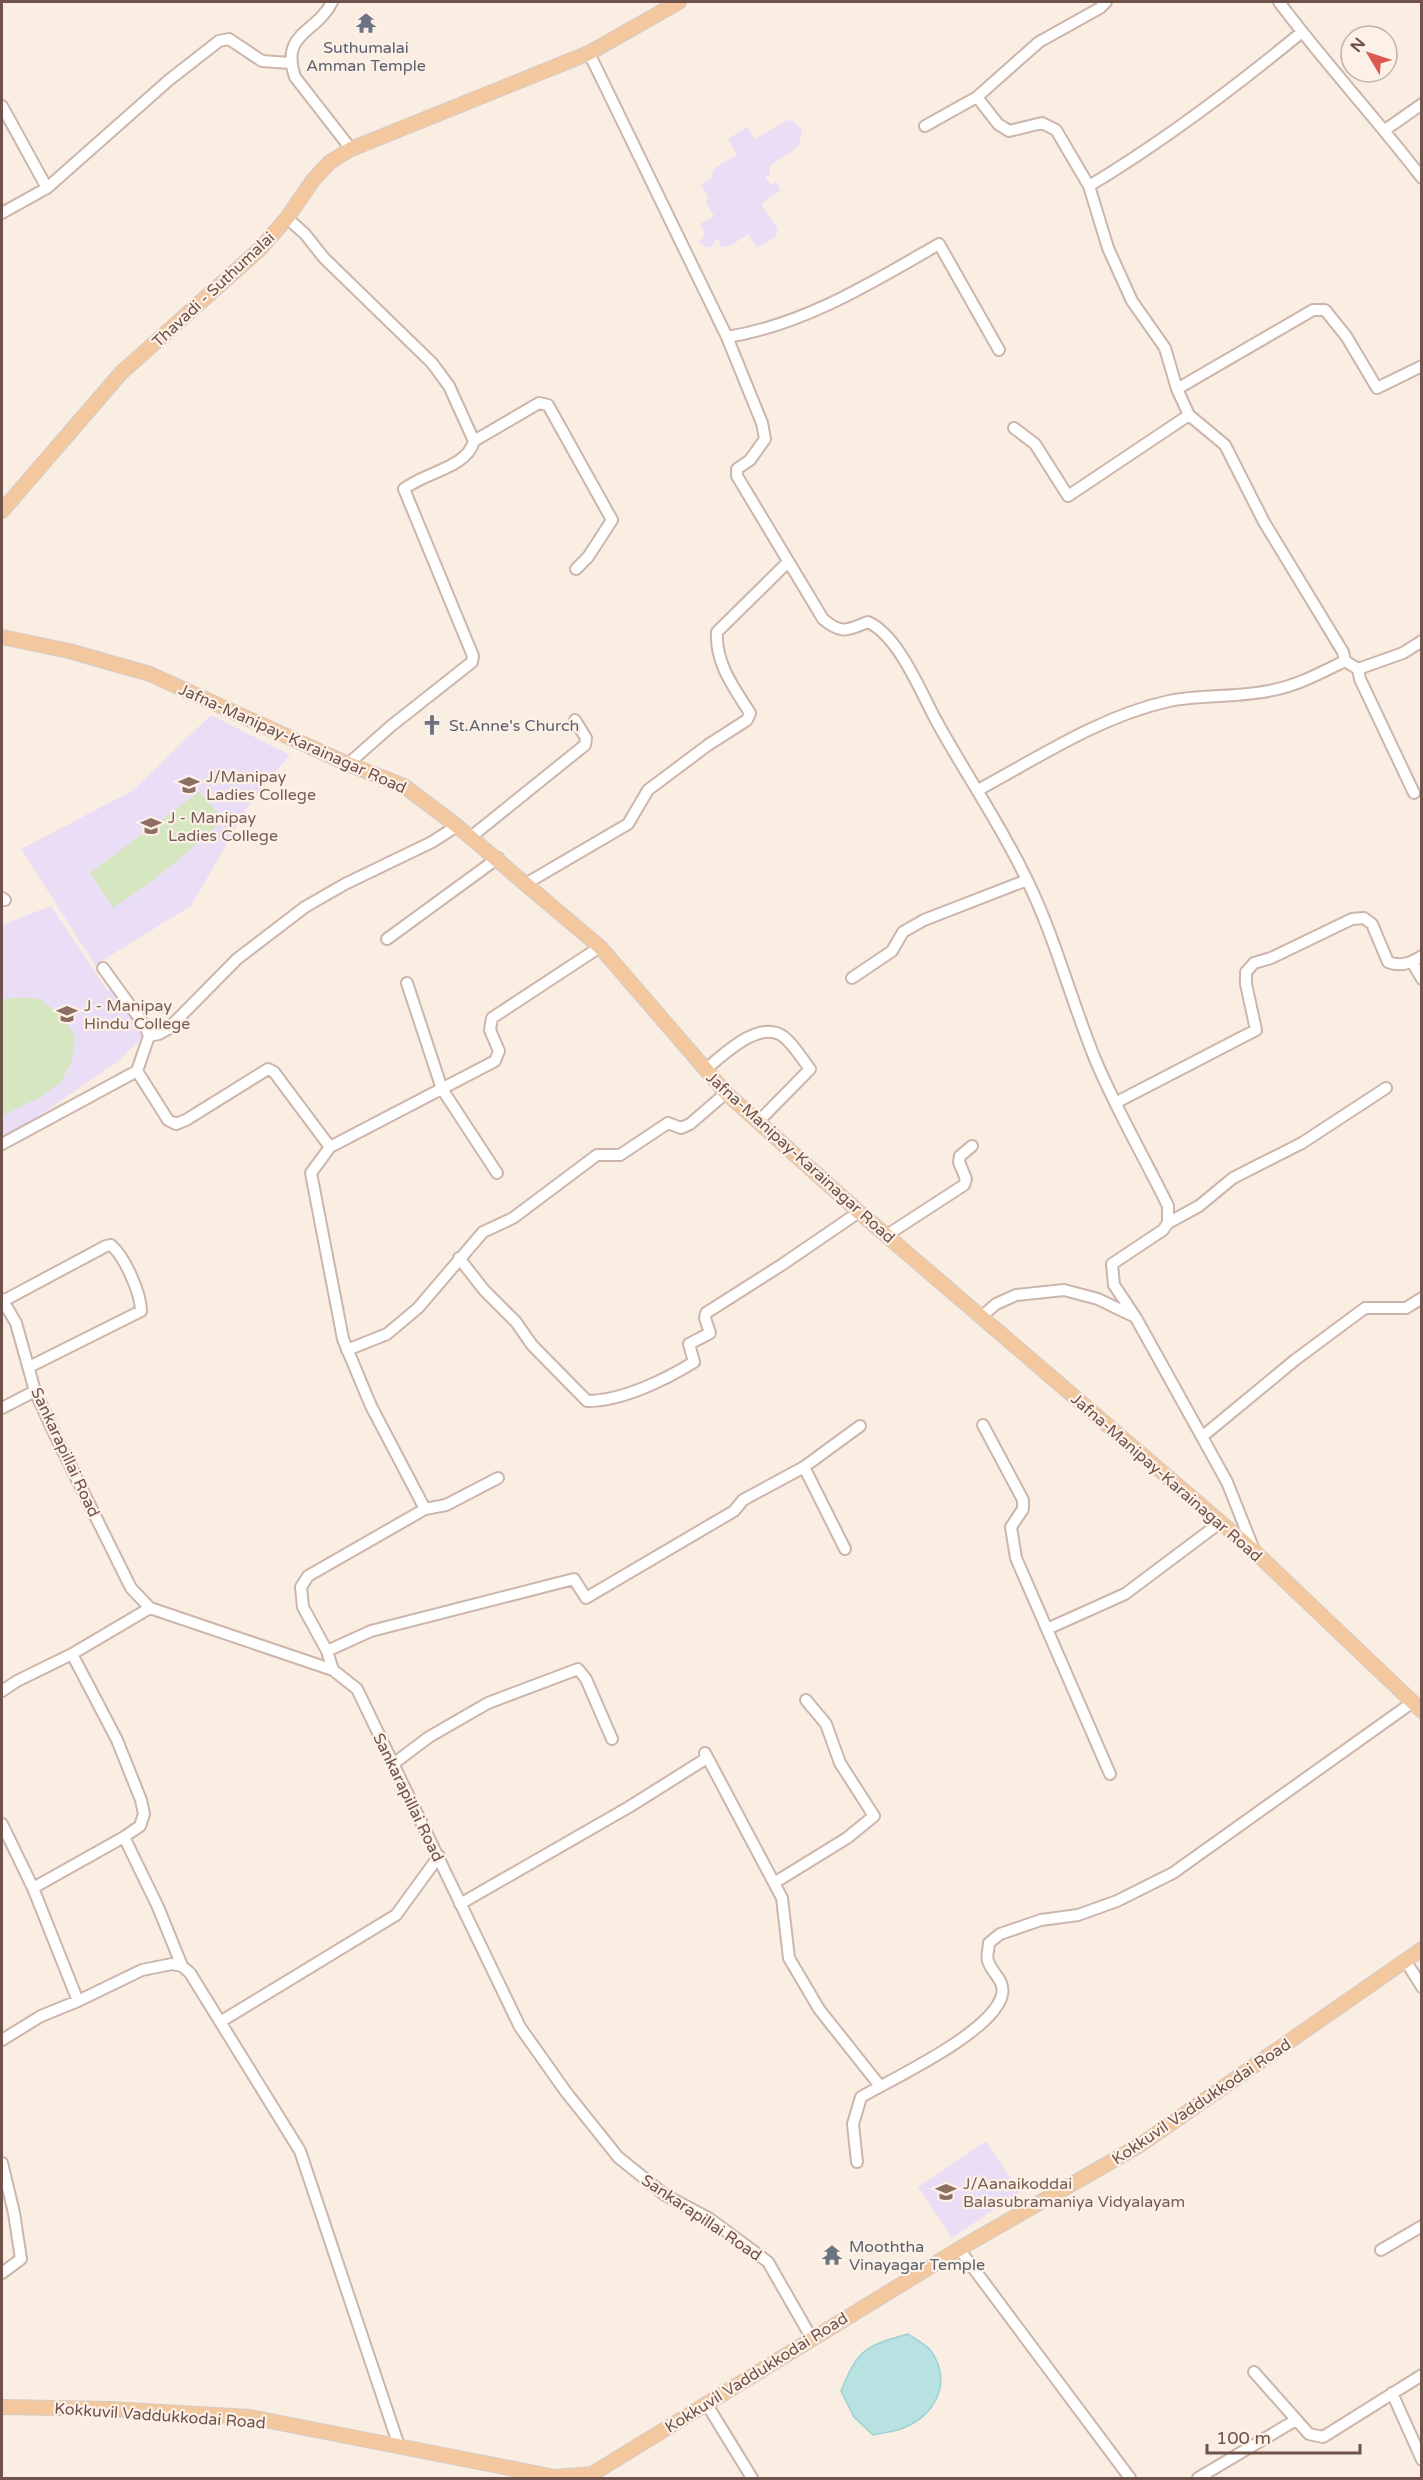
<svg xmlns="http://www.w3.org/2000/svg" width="1423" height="2480" viewBox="0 0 1423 2480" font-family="'Varela Round',sans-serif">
<rect width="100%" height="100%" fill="#faede1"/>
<path fill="#eadef6" d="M787,120L793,121L802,130L799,146L770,166V174L765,177L771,185L776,181L781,190L761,204L778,229L775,237L757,248L748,234L730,246L720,247L719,240H716L710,248L704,246L699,242L705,234L700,224L714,216L706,202L708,197L701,185L712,178L711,174L715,172L713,169L737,155L728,139L747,127L755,139Z
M211,715L290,755L250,803L191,906L95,965L21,849L132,791Z
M51,906L107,990L119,993L146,1034L117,1062L2,1141V925Z
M986,2141L1020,2192L952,2238L918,2187Z"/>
<path fill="#d5e6c1" d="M199,792L223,819C189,852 154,882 113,908L90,873Z
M13,998H37L63,1015L75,1037L72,1061L61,1082L39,1098L2,1116V1000Z"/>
<path fill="#b8e1e1" stroke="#9fd1d2" stroke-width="1.5" d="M908,2334C915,2339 926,2344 931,2351C953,2383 935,2416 901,2429C892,2432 882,2433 873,2435L854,2417L841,2391C858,2350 864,2346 908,2334Z"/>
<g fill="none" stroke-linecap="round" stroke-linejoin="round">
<g stroke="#ccb6ac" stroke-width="14">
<path id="minor" d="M332,2C316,34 280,32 295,77L351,149
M1279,2C1324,62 1376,118 1422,178
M589,53L727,337L762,423L765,439L750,460L737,469V476L823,619C842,635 847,630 868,622C899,636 921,693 937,722C966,775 1001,825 1027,880C1055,937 1071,1000 1095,1059C1116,1109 1144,1157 1168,1206V1223L1163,1230L1112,1264L1114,1285L1136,1318L1227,1482L1254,1550
M977,97L998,124L1009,131L1042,123L1056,130L1089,186L1108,248L1132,301L1165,348L1177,389L1189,415L1225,445L1264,522L1343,652L1345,661L1358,669L1360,679L1414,793
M2,106L47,188
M925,126L977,97L1039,42L1100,8L1106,2
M1385,130L1422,104
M1089,186C1164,141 1234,88 1302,32
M2,213L47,188L169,80L219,41L229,39L262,61L290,63
M287,218L305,234L324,258L432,363L449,386L474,441C467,468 425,472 404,489L473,656L472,662L391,726L348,764
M727,337C804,325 873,282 939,244L999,350
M1177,389L1313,310H1325L1346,336L1377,388L1422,366
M1014,428L1035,444L1068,496L1189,415
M474,441L539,403L548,405L612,520L588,557L576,569
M1358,669L1403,653L1422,641
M978,790C1039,757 1101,716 1169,701C1203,694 1239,698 1273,690C1299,685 1322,672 1345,661
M472,836L585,745L586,738L575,720
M527,883L628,824L648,790L708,745L747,720L750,713C734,688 715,663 717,632L787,563
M2,898L5,900
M387,939L498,858
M1412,962L1422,979
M103,968L145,1026L149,1036L137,1071L168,1120L176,1124L186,1120L268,1069L274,1072L330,1147
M852,978L892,951L903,932L924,920L1027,880
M407,983L442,1089L497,1173
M149,1036L159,1034L168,1029L237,959L305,907L345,884L432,842L457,826
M705,1070C723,1055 760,1018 784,1037C794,1045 802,1059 810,1069L758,1122
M1117,1102L1256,1030L1246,984V972L1254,963L1271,958L1352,919L1364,918L1372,924L1388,962C1401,967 1411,963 1422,956
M2,1144L137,1071
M1168,1223L1199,1206L1233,1178L1302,1143L1386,1088
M887,1235L964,1185L966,1179L959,1162L960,1156L972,1146
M459,1258L484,1290L516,1322L532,1345L587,1401C622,1401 665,1380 694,1362L689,1344L710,1333L705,1318L706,1313L783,1264L859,1212
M2,1299L16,1323L35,1391L56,1437L131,1588L150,1608L333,1670L357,1689L520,2027L566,2092L618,2157L665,2195L710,2219L768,2262L811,2337
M3,1301L106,1246L111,1245C125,1257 141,1294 141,1311L29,1367
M981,1317L996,1304L1016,1295L1064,1290L1098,1299L1133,1316
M347,1350L387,1334L418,1308L483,1232L513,1218L597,1155H620L668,1123L681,1128L690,1124L726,1093
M2,1408L35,1391
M983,1425L1023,1500V1509L1011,1527L1016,1558L1110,1774
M1203,1436L1295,1360L1365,1308H1406L1422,1298
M804,1467L845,1549
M425,1509L446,1505L498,1478
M1047,1629L1125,1594L1221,1522
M327,1651L371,1631L574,1579L586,1598L734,1511L743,1500L804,1467L860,1426
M333,1670L327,1651L303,1607L301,1587L308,1576L425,1509L371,1406L343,1339L311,1173L330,1147L495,1061L499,1051L490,1030L492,1018L600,947
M2,1691L17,1681L72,1654L150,1608
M705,1753L782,1898L789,1958L819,2009L880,2086
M393,1764L429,1737L488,1703L578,1669L586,1679L612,1739
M2,1824L33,1888L78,2001
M124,1837L158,1907L182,1966
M774,1883L847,1838L874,1816L840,1763L826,1724L806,1700
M33,1888L124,1837L140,1826L144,1814L141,1800L117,1740L72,1654
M460,1904L629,1807L707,1758
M1405,1960L1422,1987
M220,2022L396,1915L439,1856
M2,2040L41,2016L78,2001L142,1970L172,1964L182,1966L190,1973L300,2151L399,2446
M857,2162L853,2124L861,2097C894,2078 993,2032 1002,1995C1005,1979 992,1974 988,1961C986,1957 989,1948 989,1943L1000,1934L1041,1920L1078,1915L1117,1901L1173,1873L1413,1702
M2,2163L14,2213L21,2259L2,2273
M959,2249L1130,2478
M1381,2250L1422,2226
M1254,2372L1309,2434L1323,2437L1422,2375
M1392,2393L1422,2460
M706,2403L752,2478
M1198,2478L1296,2420"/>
</g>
<g stroke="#d4cbc9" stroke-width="16">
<path id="major" d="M2,511L121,373L260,249L287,218L313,180L330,162L351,149L589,53L679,2
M2,637L69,651L150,674L348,764L404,786L457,826L600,947L726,1093L859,1212L1254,1551L1422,1711
M2,2407L110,2409L250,2417L555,2477L592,2474L959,2249L1140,2145L1422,1949"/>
</g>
<use href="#minor" stroke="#fff" stroke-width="10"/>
<use href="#major" stroke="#f4c89e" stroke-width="14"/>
</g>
<defs>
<g id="temple-bare" transform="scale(1.62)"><path d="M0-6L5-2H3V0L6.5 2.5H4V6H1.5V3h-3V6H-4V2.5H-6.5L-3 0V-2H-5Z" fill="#6b7280" stroke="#fdf1e7" stroke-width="2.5" paint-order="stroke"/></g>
<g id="church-bare" transform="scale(1.62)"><path d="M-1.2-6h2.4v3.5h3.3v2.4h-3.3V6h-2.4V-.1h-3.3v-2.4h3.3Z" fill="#6b7280" stroke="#fdf1e7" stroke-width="2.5" paint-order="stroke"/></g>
<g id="school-bare" transform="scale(1.62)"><path d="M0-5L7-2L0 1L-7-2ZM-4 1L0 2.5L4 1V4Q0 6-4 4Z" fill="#8d6e63" stroke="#fdf1e7" stroke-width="2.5" paint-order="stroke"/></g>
</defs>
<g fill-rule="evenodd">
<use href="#temple-bare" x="366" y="23"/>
<use href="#church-bare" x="432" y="725"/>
<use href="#school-bare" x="189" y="785"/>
<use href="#school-bare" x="151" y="826"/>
<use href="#school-bare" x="67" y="1014"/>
<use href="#school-bare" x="946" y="2192"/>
<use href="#temple-bare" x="832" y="2255"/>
</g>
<g text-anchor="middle" stroke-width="4.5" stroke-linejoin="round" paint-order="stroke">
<g font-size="16" fill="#5b616d" stroke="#fdf1e7" text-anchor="start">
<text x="366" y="53" text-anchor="middle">Suthumalai<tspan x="366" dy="18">Amman Temple</tspan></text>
<text x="449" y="731">St.Anne's Church</text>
<text x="849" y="2252">Mooththa<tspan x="849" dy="18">Vinayagar Temple</tspan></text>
</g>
<g font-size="16" fill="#6f524a" stroke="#fdf1e7">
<text transform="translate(213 289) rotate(-43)" y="6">Thavadi - Suthumalai</text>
<text transform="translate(293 738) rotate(24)" y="6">Jafna-Manipay-Karainagar Road</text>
<text transform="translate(801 1157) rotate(42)" y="6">Jafna-Manipay-Karainagar Road</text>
<text transform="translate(66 1452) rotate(65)" y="6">Sankarapillai Road</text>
<text transform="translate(1167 1477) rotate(41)" y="6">Jafna-Manipay-Karainagar Road</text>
<text transform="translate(409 1797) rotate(64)" y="6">Sankarapillai Road</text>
<text transform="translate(1201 2101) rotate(-34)" y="6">Kokkuvil Vaddukkodai Road</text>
<text transform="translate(702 2217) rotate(34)" y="6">Sankarapillai Road</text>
<text transform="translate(756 2372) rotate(-32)" y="6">Kokkuvil Vaddukkodai Road</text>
<text transform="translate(160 2415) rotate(4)" y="6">Kokkuvil Vaddukkodai Road</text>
</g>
<g font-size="16" fill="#785e54" stroke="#fdf1e7" text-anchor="start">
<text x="206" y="782">J/Manipay<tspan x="206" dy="18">Ladies College</tspan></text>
<text x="168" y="823">J - Manipay<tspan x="168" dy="18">Ladies College</tspan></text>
<text x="84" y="1011">J - Manipay<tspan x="84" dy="18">Hindu College</tspan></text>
<text x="963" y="2189">J/Aanaikoddai<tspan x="963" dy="18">Balasubramaniya Vidyalayam</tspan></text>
</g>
</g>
<rect width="1423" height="2480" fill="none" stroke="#6f524a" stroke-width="6"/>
<g transform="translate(1369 54) rotate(309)"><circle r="28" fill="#fdf1e7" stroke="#c4b1a8" stroke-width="1.5"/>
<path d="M0-4.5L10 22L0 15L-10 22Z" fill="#db5b4f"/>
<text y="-9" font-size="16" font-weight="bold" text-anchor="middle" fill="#6f524a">N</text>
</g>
<path d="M1207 2444v9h153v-9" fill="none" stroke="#6f524a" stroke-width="3"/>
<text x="1216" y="2444" font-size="18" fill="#6f524a" stroke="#fdf1e7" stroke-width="4.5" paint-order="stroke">100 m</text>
</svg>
